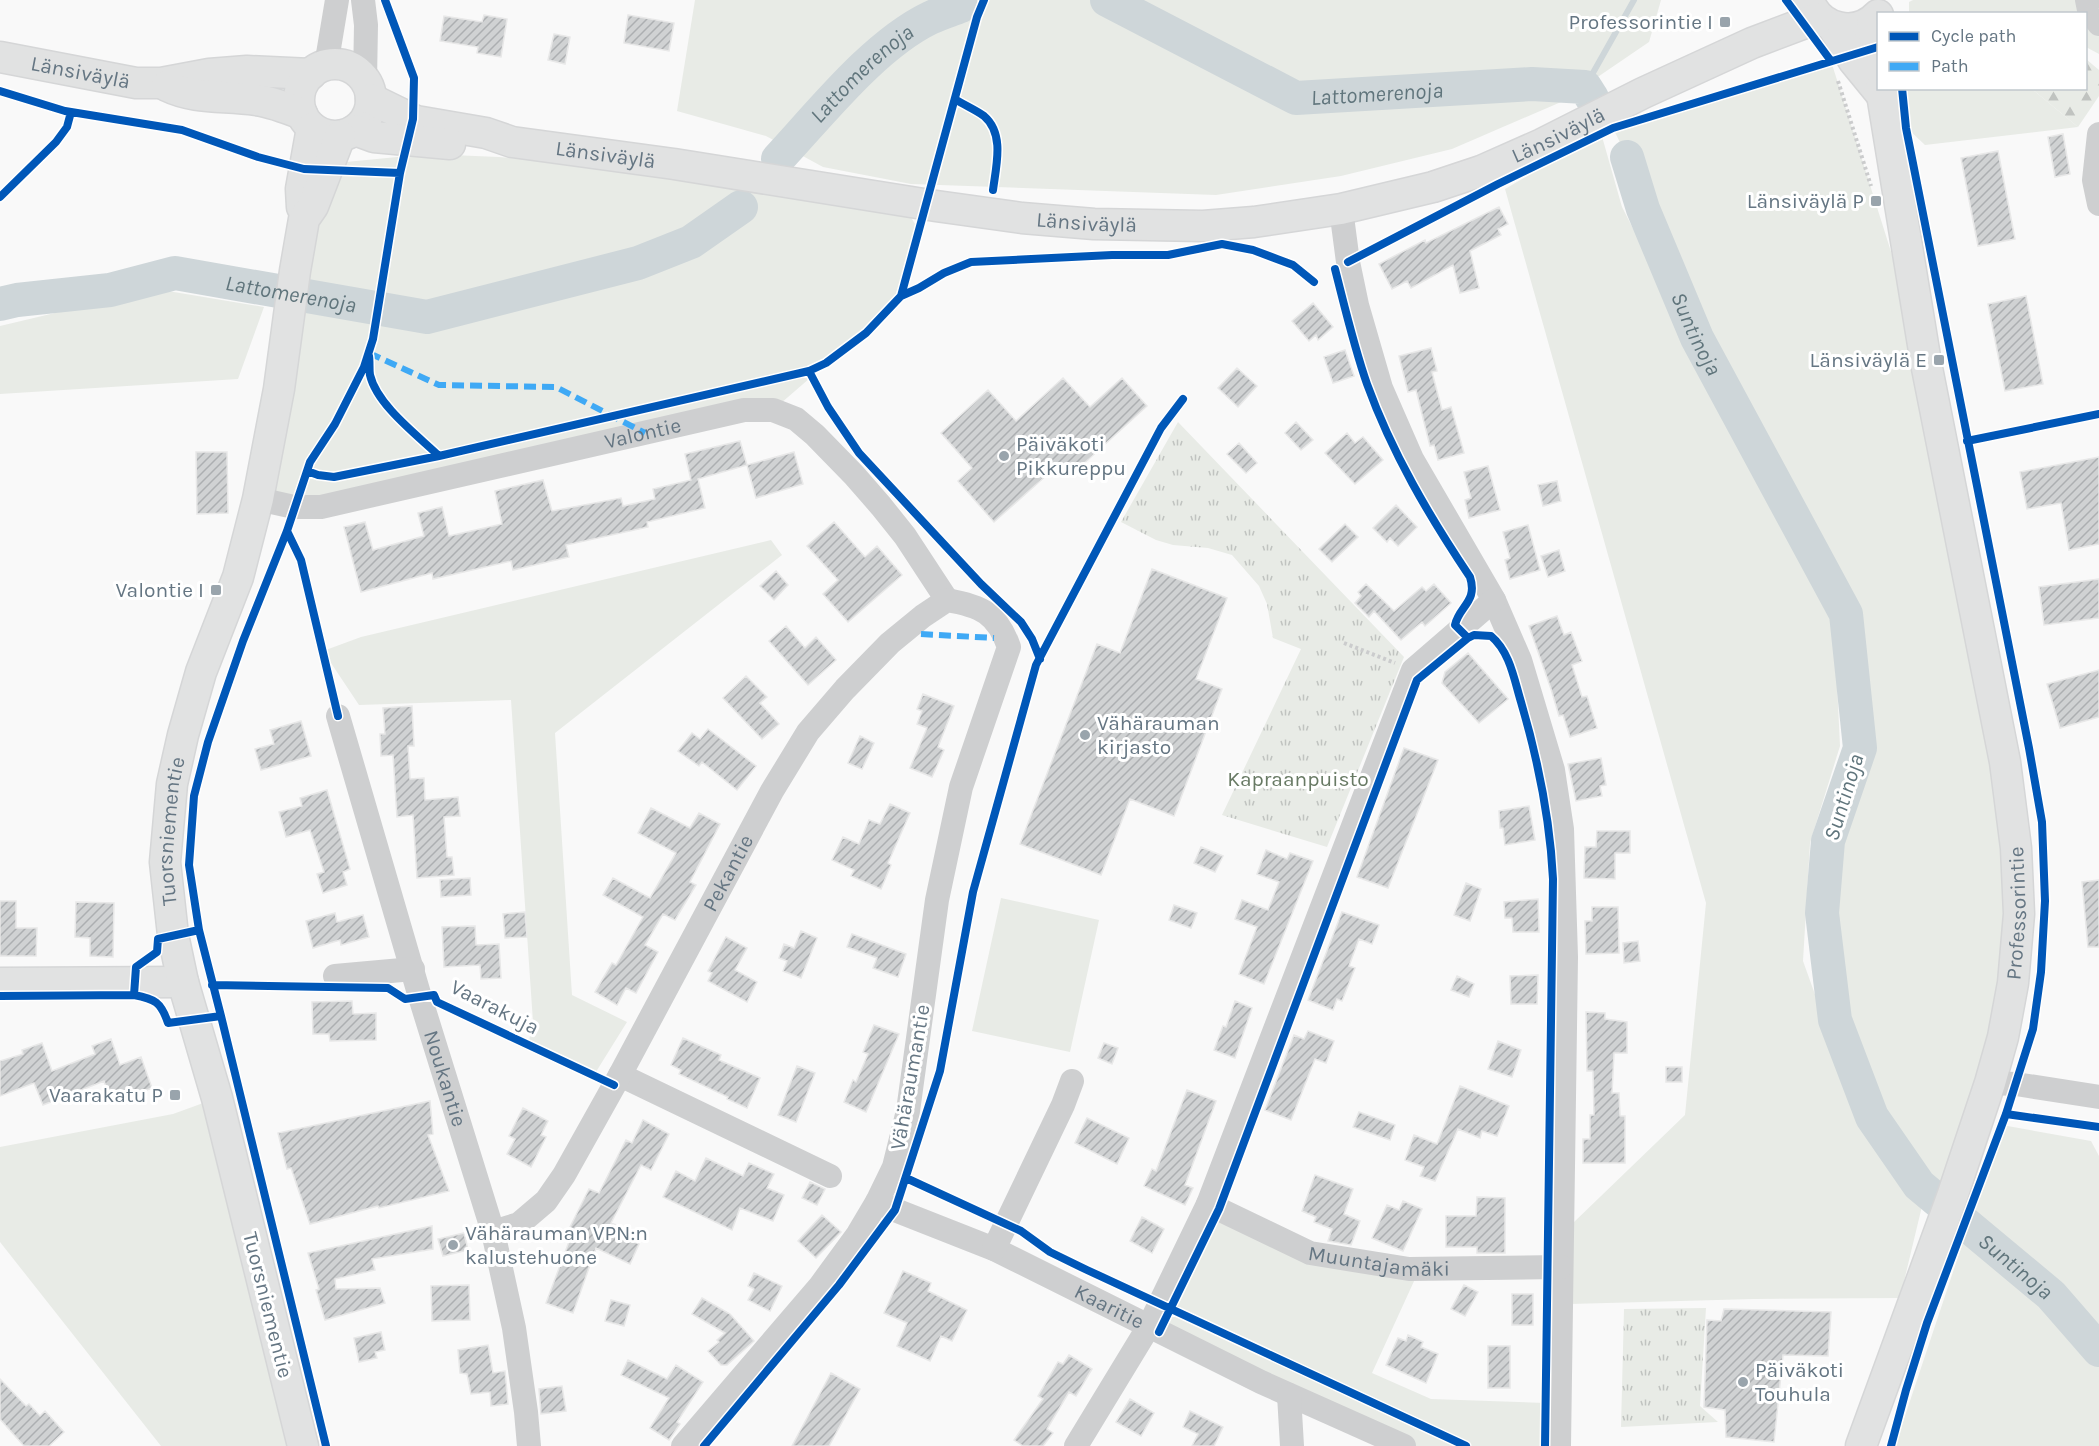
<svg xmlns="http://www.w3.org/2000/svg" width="2099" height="1446" viewBox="0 0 2099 1446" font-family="Karla,sans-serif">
<defs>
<pattern id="forest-firs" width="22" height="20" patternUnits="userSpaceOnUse" patternTransform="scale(1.5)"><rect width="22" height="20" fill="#e8ebe6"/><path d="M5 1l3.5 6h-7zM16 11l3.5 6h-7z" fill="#c0c3c0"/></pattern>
<pattern id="park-tufts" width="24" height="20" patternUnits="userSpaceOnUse" patternTransform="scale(1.5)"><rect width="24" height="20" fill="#e8ebe6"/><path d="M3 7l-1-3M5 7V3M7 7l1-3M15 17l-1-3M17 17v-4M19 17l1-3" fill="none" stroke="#c0c3c0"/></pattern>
<pattern id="building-hatch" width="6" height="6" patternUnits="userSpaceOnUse" patternTransform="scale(1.5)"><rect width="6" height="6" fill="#d0d2d3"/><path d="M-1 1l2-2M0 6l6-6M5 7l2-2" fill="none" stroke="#acafb1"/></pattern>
</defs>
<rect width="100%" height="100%" fill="#f9f9f9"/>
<path fill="#e8ebe6" d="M695,0H1661L1649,42L1561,102L1452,149L1341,176L1216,195L911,184L823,167L766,136L677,111Z
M1913,0H2087L2099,34V54L2086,47V14H1909V2Z
M1831,61L1926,363L2019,914L1952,1197L1919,1185L1835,1020L1822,913L1828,841L1860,748L1846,614L1697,338L1643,209L1627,157L1613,128Z
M1907,88L2032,89L2078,127L1925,145L1907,128Z
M1601,133L1622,207L1834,621L1840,746L1810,843L1803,961L1856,1109L1923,1202L1900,1298L1754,1299L1570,1304L1573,1223L1685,1115L1706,903L1505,189Z
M428,154L499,157L571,163L909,214L918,229L891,308L773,410L321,507L258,499L313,256L323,198L346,162Z
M156,289L264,307L238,379L0,394V326Z
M771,540L782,555L555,733L572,995L627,1022L594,1075L528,1045L533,1022L511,700L359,705L323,651L361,637Z
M1001,898L1099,920L1070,1052L972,1031Z
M217,1098L295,1446H161L0,1242V1147L173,1114Z
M2002,1125L2091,1141L2099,1156V1446H1895Z
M1219,1209L1415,1279L1372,1373L1431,1399L1545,1403V1446H1408L1159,1332Z"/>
<path fill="url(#forest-firs)" d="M2086,59L2099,70V96L2078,127L2032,89L2086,88Z"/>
<path fill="url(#park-tufts)" d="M1178,422L1404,657L1327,847L1222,815L1301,649L1273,638L1267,604L1259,586L1232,555L1208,548L1173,545L1156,540L1121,522Z
M1706,1308L1700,1406L1718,1422L1621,1427L1624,1309Z"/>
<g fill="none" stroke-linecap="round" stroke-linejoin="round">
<path stroke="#ced6d9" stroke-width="6" d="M1585,87L1634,0"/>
<g stroke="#ced6d9" stroke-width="34">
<path id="s1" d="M1107,0L1296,98L1532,84L1585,87L1592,98"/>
<path id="s2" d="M1627,157L1643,209L1697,338L1846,614L1860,748L1828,841L1822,913L1835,1020L1872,1117L1919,1185L2051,1295L2099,1350"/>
<path id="s3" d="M778,159C820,114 874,45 930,18C940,13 951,10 961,6"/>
<path id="s4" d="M0,304L17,300L110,290L175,273L427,317L638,263L691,242L741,207"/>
</g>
</g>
<path fill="url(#building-hatch)" stroke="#e8e8e8" stroke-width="1.5" d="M484,15L507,19L501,57L477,53L478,47L440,41L444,16L482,22Z
M628,15L674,23L669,51L624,43Z
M554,34L570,37L565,64L548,60Z
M2063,134L2070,174L2055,177L2048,137Z
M1998,151L2015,239L1978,246L1961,158Z
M1499,207L1508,224L1498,229L1501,235L1470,251L1479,288L1460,293L1453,265L1411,288L1407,281L1392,289L1379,264L1425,240L1426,243Z
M2026,296L2043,384L2005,391L1988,304Z
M1313,303L1333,327L1318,340L1316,335L1309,341L1292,321Z
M1431,348L1437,371L1432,372L1442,410L1451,407L1464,453L1438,460L1434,445L1430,446L1416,390L1408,392L1399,356Z
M1345,350L1354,376L1333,383L1324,357Z
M1237,368L1257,386L1238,407L1218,388Z
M1063,378L1090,407L1122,378L1147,406L1069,477L1058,465L994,522L958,481L972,468L941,433L988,390L1016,421Z
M1296,422L1313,440L1301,450L1285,433Z
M1347,433L1355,443L1363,437L1383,460L1355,484L1325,453Z
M740,441L747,465L698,479L705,508L647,522L648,527L566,545L569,557L513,570L511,561L433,579L432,573L361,592L344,527L365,522L373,550L424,536L418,513L442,507L449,536L502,524L495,491L543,480L552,511L621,498L623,506L655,499L653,489L691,480L685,454Z
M1239,443L1257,463L1246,473L1227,454Z
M196,452H227L228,513L197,514Z
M794,452L803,484L756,498L747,465Z
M2099,457V544L2069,550L2061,503L2027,509L2020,472Z
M1488,466L1500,510L1469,518L1465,500L1471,498L1464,472Z
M1557,481L1561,501L1543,506L1538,485Z
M1396,505L1417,527L1398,546L1390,538L1387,542L1373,528Z
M834,522L865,557L877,546L902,575L848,622L823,594L838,580L807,546Z
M1345,524L1358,537L1332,562L1319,549Z
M1528,525L1540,570L1510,579L1505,560L1510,558L1503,532Z
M1559,550L1565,571L1548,577L1541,556Z
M1152,569L1227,598L1196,679L1222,689L1174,816L1130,799L1101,875L1020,844L1097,644L1120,653Z
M776,571L788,585L774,600L760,586Z
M2099,579V618L2044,625L2039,587Z
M1366,584L1394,611L1422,587L1426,591L1434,584L1451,603L1425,626L1422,622L1401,640L1374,611L1369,617L1355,603L1361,596L1358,592Z
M1557,616L1564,635L1571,632L1582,661L1572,665L1582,697L1587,696L1597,728L1570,737L1563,715L1559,716L1551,689L1529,626Z
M786,626L805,648L816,637L836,660L808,685L769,641Z
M1468,653L1508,699L1479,723L1442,683L1445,672Z
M2099,670V717L2060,728L2047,684Z
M746,676L767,697L760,703L779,724L762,739L723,698Z
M923,694L954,706L938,747L944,750L932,777L910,768L927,728L917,724L922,711L917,709Z
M412,706L414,746H408L410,779L424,778L425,800L458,797L460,816L444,817L447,857H452L454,875L417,878L413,815L397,817L393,755L381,756L380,734H385L383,708Z
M301,721L311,756L261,770L255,749L274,744L270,730Z
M708,729L756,766L737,790L702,762L699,766L678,751L692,733L700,739Z
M860,736L874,743L862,769L848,763Z
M1404,748L1438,760L1388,888L1357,877Z
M1601,758L1606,785L1600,786L1602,796L1576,801L1568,764Z
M327,790L350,869L343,872L347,885L323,893L317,874L324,872L310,830L286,837L279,812L302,806L300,798Z
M890,804L910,813L888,863L891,865L881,889L851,876L854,870L832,860L843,837L859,844L869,820L880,824Z
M1529,806L1535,840L1505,845L1503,828H1500L1499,811Z
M651,808L690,828L699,813L720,824L690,882L696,885L675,920L663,914L645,945L658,952L636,993L626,988L617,1005L595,992L612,963L616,965L643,917L603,895L613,878L650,898L676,853L638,833Z
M1597,831H1630V853H1615V879L1584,878L1585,847H1596Z
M1201,847L1223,856L1215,872L1194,863Z
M1266,850L1287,859L1290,853L1313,861L1264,984L1239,974L1257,927L1235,919L1242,900L1268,910L1279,882L1257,874Z
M470,878L471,895L441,897L440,880Z
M2099,880V947H2088L2082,882Z
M1466,883L1481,889L1470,921L1454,915Z
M1538,899L1539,932H1513L1512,918H1505L1504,902Z
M0,901H16V928H37L36,956H0Z
M76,902L114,903L113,957L90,956V938L75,937Z
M1174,905L1197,913L1191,928L1169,920Z
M1592,907H1618L1619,953L1586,954L1585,921H1592Z
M525,912L527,937L505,938L503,914Z
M1342,912L1379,925L1372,944L1359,939L1349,966L1355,968L1342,1001L1337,999L1333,1010L1308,1000Z
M335,913L337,922L363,915L369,937L341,945L340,940L313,948L306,921Z
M475,926L476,945L499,944L501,978L481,979L480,965L444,967L442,927Z
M801,931L817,938L801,978L783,971L787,961L779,958L784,944L794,948Z
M852,934L906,954L898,977L873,968L877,958L847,947Z
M726,937L747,948L735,970L757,982L747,1002L708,981L712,973L708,971Z
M1638,941L1640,961L1624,963L1623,943Z
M1538,975L1537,1004H1511L1510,976Z
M1457,976L1474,984L1469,997L1451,990Z
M352,1001L353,1014L376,1013V1040L330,1041L329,1034H313L312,1002Z
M1235,1001L1252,1008L1235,1058L1214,1050L1223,1026L1226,1027Z
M1586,1012L1605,1013V1019L1627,1022V1053H1614L1612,1093H1619L1620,1116H1625V1163H1583V1139H1590V1115H1594L1593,1071H1587Z
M874,1025L899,1034L866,1112L844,1102L853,1080L856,1082L868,1054L863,1052Z
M1308,1031L1334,1041L1326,1063L1315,1059L1291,1120L1265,1110L1294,1035L1304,1039Z
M683,1038L721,1055L719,1060L760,1078L747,1108L727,1099L728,1097L679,1074L681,1070L671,1065Z
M111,1039L120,1065L141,1057L152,1088L112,1103L104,1081L43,1105L34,1083L0,1096V1061L23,1054L22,1050L42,1043L52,1071L95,1054L92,1046Z
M1498,1041L1521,1050L1512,1077L1488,1069Z
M1104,1043L1118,1048L1112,1064L1098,1058Z
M797,1066L815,1073L796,1122L778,1115Z
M1666,1067H1682V1082H1666Z
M1460,1086L1509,1106L1497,1136L1482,1131L1480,1138L1458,1129L1435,1181L1420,1176L1424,1167L1405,1160L1414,1135L1437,1144Z
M1187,1090L1216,1101L1185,1185L1193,1188L1185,1205L1144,1186L1152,1169L1156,1171Z
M430,1101L433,1134L428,1135L449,1191L379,1208L378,1206L310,1224L291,1168L287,1169L278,1133Z
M523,1108L548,1121L541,1135L546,1137L531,1167L507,1154L515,1139L509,1136Z
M1359,1112L1395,1125L1390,1140L1353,1127Z
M1087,1118L1129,1138L1117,1164L1075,1143Z
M643,1120L669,1134L651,1170L641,1165L611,1223L616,1225L613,1231L639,1244L630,1264L596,1248L573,1313L546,1303L570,1239L565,1237L589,1189L599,1193L626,1140L632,1143Z
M706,1158L743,1176L749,1163L774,1174L767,1188L784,1195L773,1221L740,1208L732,1230L663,1197L676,1171L695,1181Z
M1315,1175L1353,1189L1344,1214L1360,1221L1351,1245L1328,1241L1332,1229L1314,1222L1316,1217L1302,1211Z
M810,1182L825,1189L817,1205L802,1198Z
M1477,1197L1505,1198V1253H1477V1247H1446V1216H1476Z
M1403,1201L1422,1209L1403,1251L1372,1238L1387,1205L1399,1210Z
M822,1215L841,1232L816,1258L798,1241Z
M1142,1217L1164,1229L1152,1253L1130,1241Z
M432,1226L433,1249L372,1259L375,1270L335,1279L336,1289L380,1288L385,1303L325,1320L316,1290L319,1289L308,1253Z
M464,1233L468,1250L443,1256L438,1239Z
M903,1271L931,1283L928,1291L967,1310L952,1341L941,1336L930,1361L897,1346L907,1323L884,1313Z
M754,1273L782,1286L770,1311L748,1300L754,1289L748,1286Z
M469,1285L470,1320L432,1321L431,1286Z
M1464,1285L1478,1292L1465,1316L1451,1309Z
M1512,1294H1533V1325H1512Z
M702,1298L730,1314L754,1341L727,1365H721L708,1351L719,1342L717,1340L725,1333L692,1314Z
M611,1300L630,1305L624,1326L605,1321Z
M1724,1309L1831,1312L1828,1356L1783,1355L1774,1442L1726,1437L1725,1410L1704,1407L1707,1320L1721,1321Z
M381,1332L385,1350L375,1352L377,1358L359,1362L354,1338Z
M1408,1335L1423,1342L1421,1347L1438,1354L1426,1383L1386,1365L1398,1338L1406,1341Z
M488,1345L493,1373L505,1371L508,1404L491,1406L490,1392L471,1394L467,1374L460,1373L458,1350Z
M1488,1346H1510V1388H1488Z
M1069,1355L1092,1369L1076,1396L1069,1392L1047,1429L1053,1433L1043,1446H1023L1014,1440L1043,1399L1038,1396L1058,1362L1063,1364Z
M628,1360L667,1379L676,1365L703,1382L677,1422L680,1424L669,1440L650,1428L669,1398L621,1375Z
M831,1373L860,1389L829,1446H792Z
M0,1379L26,1406L29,1404L40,1416L45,1411L64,1432L49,1446H24L0,1419Z
M562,1386L566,1411L541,1414L539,1389Z
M1130,1399L1154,1413L1141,1436L1116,1422Z
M1190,1411L1223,1427L1214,1446H1192L1198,1434L1183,1427Z"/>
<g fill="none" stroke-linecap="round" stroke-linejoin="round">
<g stroke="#d5d6d7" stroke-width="33">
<g id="major">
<path d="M1809,1C1820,30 1856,38 1878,15"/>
<path d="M1872,22L1878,60"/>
<path d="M1833,27L1854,61L1881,94"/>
<path id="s10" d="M0,57L136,83H161L209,74L247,71L311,74"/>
<circle cx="335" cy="100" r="36"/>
<path d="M167,86C196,100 225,95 256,100C272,102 287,108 302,114"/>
<path id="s11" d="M371,99L416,121L486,133L512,142L674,164L936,206L1022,218L1094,224L1203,226L1254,222L1341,209L1433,187L1481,171L1542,144L1643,93L1752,43L1818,18"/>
<path d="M355,130L374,137L450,144"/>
<path d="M302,207L301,189L312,128"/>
<path d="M0,983L183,982"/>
<path id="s12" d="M303,1446L217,1098L183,982L173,935L165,862L172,784L183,735L201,672L238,577L258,499L279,389L295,271L304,219L313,206L340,136"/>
<path id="s13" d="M1861,1446L1952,1197L1990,1083L2003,1037L2013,983L2019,914L2016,848L2005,762L1926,363L1881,88"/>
</g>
</g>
<path stroke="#cbcccd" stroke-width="4" stroke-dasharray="3 3" stroke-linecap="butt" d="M1838,81L1871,186
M1344,643L1395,663"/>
<g stroke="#cecfd0" stroke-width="24">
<path d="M363,0L366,25L365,80"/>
<path d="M2087,0L2089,10L2099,24"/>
<path d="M326,66L337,0"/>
<path d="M2099,134L2094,180L2099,204"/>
<path d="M1341,209L1348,262L1357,305L1381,388L1412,459L1494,600L1520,660L1553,770L1562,829L1566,957L1559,1446"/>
<path id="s5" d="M258,499L294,507H321L744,410H773L796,419L815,435L854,475L881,506L905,536L947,600"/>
<path id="s6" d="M338,716L420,997L493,1232L514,1328L526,1412L529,1446"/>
<path d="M335,976L413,969"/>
<path d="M620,1075L830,1176"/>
<path d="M1990,1083L2016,1084L2099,1097"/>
<path id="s7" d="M877,1202L895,1210L994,1249L1261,1382L1404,1446"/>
<path id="s8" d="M1208,1204L1310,1253L1409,1269L1561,1267"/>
<path id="s9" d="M493,1232L519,1224L546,1201L564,1175L620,1075L772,791L808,732L845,689L890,643L923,616L947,600C981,606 997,613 1009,647L961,787L937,900L908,1111L894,1167L877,1202L858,1234L820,1286L683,1446"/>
<path d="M994,1249L1063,1105L1072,1081"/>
<path d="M1289,1395L1292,1446"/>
<path d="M1076,1446L1149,1326L1208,1204L1413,670L1494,600"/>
</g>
<use href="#major" stroke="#e1e2e2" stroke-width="30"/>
<path stroke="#3fa9f5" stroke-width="6" stroke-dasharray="12 6" stroke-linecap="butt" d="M369,353L439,385L556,387L645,433
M921,634L994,638"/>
<g stroke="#fff" stroke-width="11">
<path id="cycleway" d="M1786,0L1831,61
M0,91L65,111L182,130L258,157L304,169L400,173
M955,99C964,105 976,110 984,116C1005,134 996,166 993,190
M0,197L56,142L67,127L71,112
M1348,262L1498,184L1613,128L1878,47
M1335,269C1345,308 1354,347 1367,384C1392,453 1429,516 1470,577C1478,602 1459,606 1455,625L1468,638
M901,296L977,17L984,0
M369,356C370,362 369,369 370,375C377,405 417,435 439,456
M809,371L828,407L859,453L981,584L1021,622L1032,639L1040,659
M1967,441L2099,414
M307,471L318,475L334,477L439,456L809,371L826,363L866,333L901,296L919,288L944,273L971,262L1112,255H1168L1222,244L1253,250L1293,265L1314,282
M287,531L301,560L338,716
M212,985L388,988L405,999L434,995L437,1002L614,1085
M134,995L136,967L157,952L158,939L199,930
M0,996L134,995C155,999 161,1002 168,1023L221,1016L199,930L189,865L194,796L208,742L243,641L287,531L310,462L335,424L364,367L373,339L400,173L413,119L414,78L385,0
M221,1016L326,1446
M2006,1114L2099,1127
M906,1178L1021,1231L1050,1252L1087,1270L1466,1446
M1159,1332L1219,1209L1417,680L1468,638L1474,635L1491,636C1510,652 1514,679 1521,702C1538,760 1550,818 1553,879L1545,1446
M704,1446L839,1285L895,1210L940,1071L973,892L1036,665L1161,428L1183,399
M1891,1446L1906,1390L1927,1323L2006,1114L2033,1029L2041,972L2045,901L2042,822L2029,748L1906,128L1902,88"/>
</g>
<use href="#cycleway" stroke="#0057b8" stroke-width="8"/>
</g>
<g fill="#99a4ac" stroke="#fff" stroke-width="2">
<rect x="1719" y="16" width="12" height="12" rx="3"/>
<rect x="1870" y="195" width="12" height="12" rx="3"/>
<rect x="1933" y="354" width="12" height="12" rx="3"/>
<circle cx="1004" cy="456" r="6"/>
<rect x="210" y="584" width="12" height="12" rx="3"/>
<circle cx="1085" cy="735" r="6"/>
<rect x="169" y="1089" width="12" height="12" rx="3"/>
<circle cx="453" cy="1245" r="6"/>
<circle cx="1743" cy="1382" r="6"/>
</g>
<g text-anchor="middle" stroke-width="6" stroke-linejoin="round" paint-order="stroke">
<g font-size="21" fill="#657683" stroke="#fff" text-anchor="end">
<text x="1713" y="29">Professorintie I</text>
<text x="1864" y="208">Länsiväylä P</text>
<text x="1927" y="367">Länsiväylä E</text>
<text x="1016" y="451" text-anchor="start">Päiväkoti<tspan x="1016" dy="24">Pikkureppu</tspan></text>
<text x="204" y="597">Valontie I</text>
<text x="1097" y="730" text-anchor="start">Vähärauman<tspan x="1097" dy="24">kirjasto</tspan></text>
<text x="163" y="1102">Vaarakatu P</text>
<text x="465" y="1240" text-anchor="start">Vähärauman VPN:n<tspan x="465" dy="24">kalustehuone</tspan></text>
<text x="1755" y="1377" text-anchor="start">Päiväkoti<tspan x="1755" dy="24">Touhula</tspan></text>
</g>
<g font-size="21" fill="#657683" stroke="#fff">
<text dy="7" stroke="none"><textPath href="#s10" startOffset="82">Länsiväylä</textPath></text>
<text dy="7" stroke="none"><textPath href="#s11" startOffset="1215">Länsiväylä</textPath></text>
<text dy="7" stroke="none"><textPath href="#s11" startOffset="243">Länsiväylä</textPath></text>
<text dy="7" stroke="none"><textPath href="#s11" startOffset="729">Länsiväylä</textPath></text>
<text dy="7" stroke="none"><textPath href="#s5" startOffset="394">Valontie</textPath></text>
<text dy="7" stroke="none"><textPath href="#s12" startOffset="632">Tuorsniementie</textPath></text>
<text dy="7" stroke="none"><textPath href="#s9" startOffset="438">Pekantie</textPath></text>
<text dy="7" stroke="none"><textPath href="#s13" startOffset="558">Professorintie</textPath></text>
<text transform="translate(495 1007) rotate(27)" y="7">Vaarakuja</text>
<text transform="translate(910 1077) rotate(-80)" y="7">Vähäraumantie</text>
<text dy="7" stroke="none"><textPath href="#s6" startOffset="378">Noukantie</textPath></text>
<text dy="7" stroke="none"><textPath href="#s8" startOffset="183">Muuntajamäki</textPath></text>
<text transform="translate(268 1305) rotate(76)" y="7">Tuorsniementie</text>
<text dy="7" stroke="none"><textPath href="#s7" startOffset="255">Kaaritie</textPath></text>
</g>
<g font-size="21" fill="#687a64" stroke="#fff">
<text x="1298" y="786">Kapraanpuisto</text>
</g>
<g font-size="22" font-style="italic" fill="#60757c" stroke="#fff">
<text dy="8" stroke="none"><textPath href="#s3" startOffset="120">Lattomerenoja</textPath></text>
<text dy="8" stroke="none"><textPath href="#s1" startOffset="294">Lattomerenoja</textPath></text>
<text dy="8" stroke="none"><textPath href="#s4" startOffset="296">Lattomerenoja</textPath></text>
<text dy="8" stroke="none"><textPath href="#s2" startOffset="190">Suntinoja</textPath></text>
<text transform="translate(1843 797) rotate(-73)" y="8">Suntinoja</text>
<text dy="8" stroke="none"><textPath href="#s2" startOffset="1234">Suntinoja</textPath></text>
</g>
</g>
<rect x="1877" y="12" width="210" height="78" fill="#ffffff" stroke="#c1c8cd" stroke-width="1.5"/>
<rect x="1889" y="32" width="30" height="9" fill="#0057b8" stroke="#c1c8cd" stroke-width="1.5"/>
<text x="1931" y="42" font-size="18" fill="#657683">Cycle path</text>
<rect x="1889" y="62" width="30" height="9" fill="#3fa9f5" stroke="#c1c8cd" stroke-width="1.5"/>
<text x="1931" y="72" font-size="18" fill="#657683">Path</text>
</svg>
